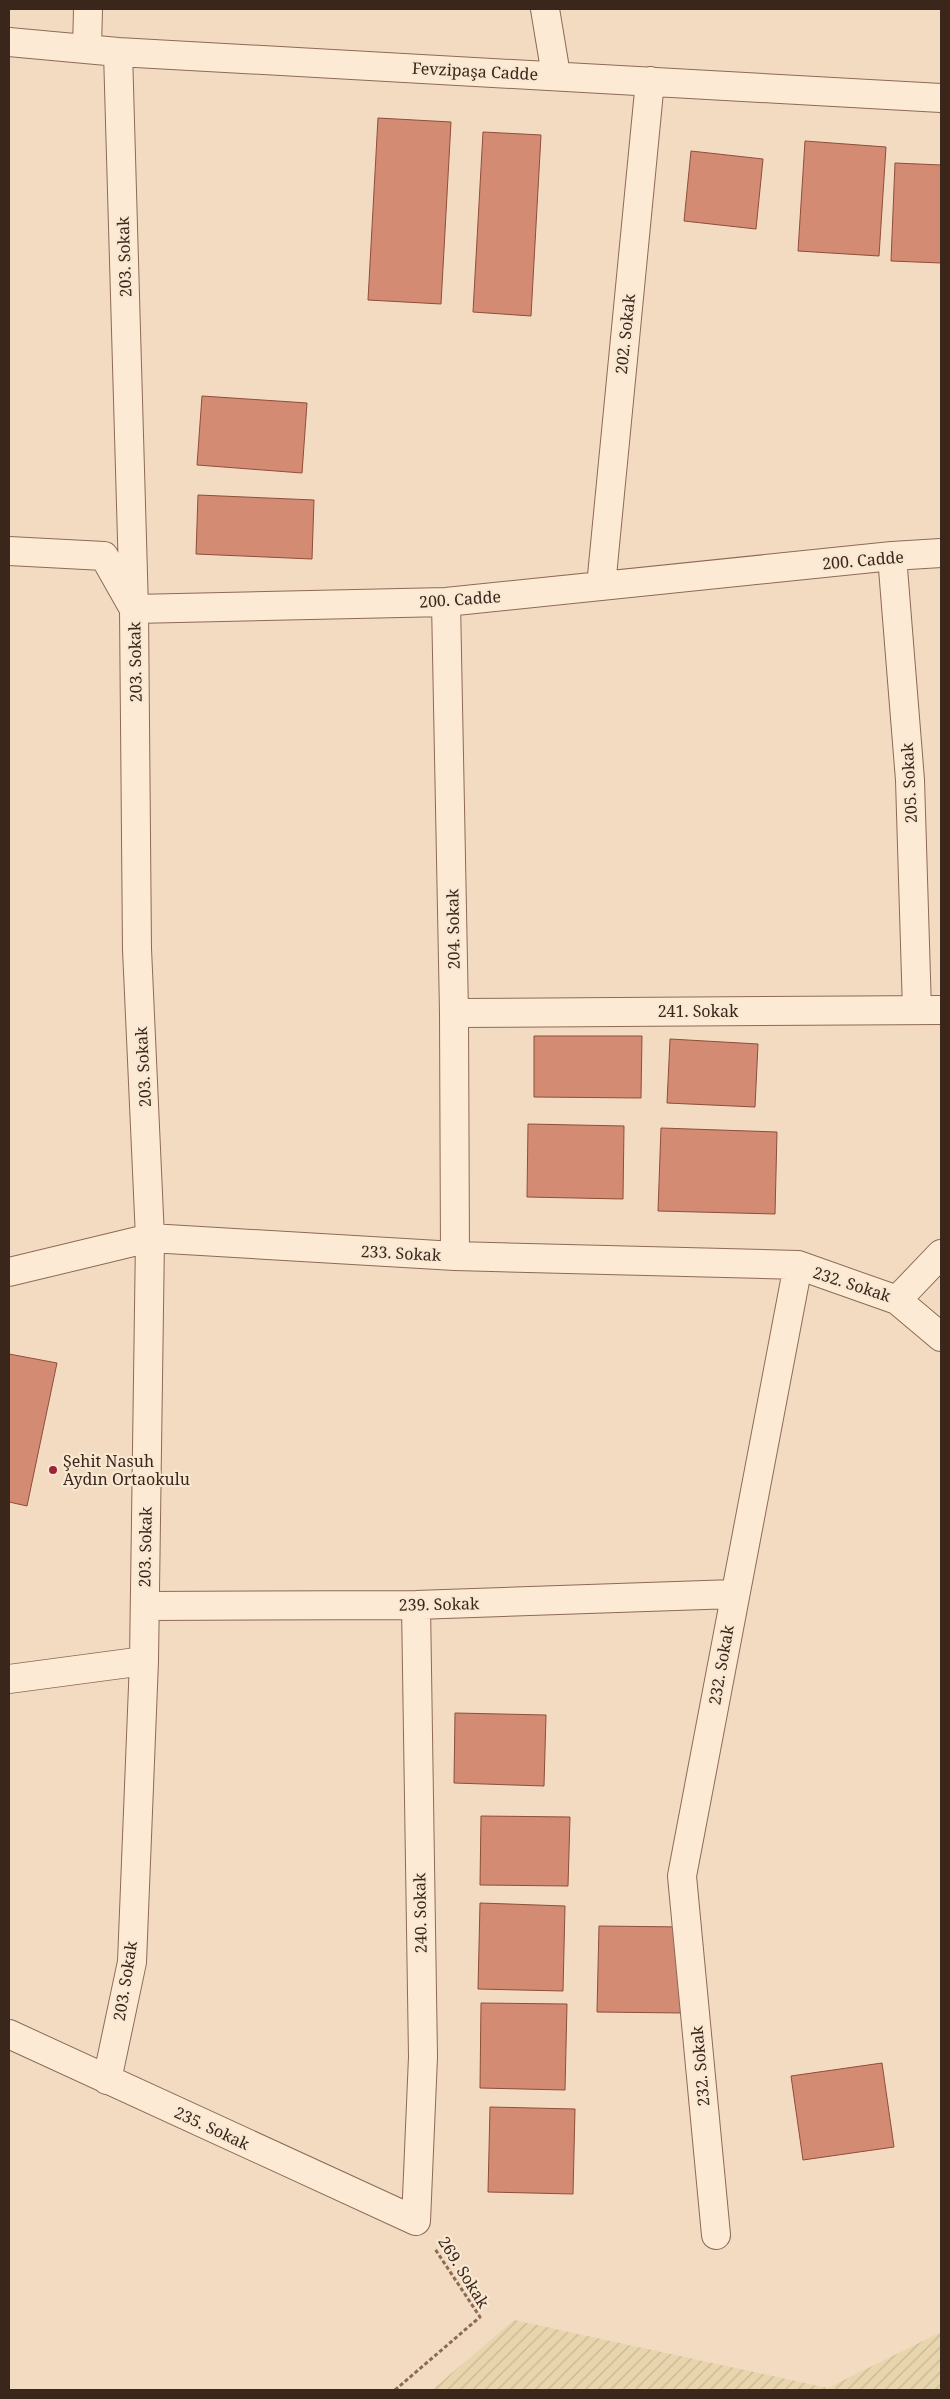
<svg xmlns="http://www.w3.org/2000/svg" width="950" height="2399" viewBox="0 0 950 2399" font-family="'Noto Serif',serif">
<defs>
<pattern id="farmland-furrows" width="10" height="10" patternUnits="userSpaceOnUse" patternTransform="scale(1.25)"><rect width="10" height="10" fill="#e8d5ad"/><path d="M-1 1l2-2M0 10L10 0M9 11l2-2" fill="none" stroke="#c8b794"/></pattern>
</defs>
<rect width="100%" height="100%" fill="#f2dbc1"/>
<path fill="url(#farmland-furrows)" d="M514,2320L828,2388L941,2332V2390H432Z"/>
<path fill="#d38b73" stroke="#8e4e3a" d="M378,118L451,122L441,304L368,300Z
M483,132L541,135L531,316L473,312Z
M805,141L886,147L879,256L798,251Z
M691,151L763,159L756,229L684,221Z
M895,163L941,165V263L891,261Z
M202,396L307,403L302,473L197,465Z
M198,495L314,500L312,559L196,554Z
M534,1036H642L641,1098L534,1097Z
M670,1039L758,1044L755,1107L667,1103Z
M528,1124L624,1126L623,1199L527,1197Z
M661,1128L777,1132L775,1214L658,1211Z
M9,1354L57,1363L27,1506L9,1502Z
M455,1713L546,1715L544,1786L454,1783Z
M481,1816L570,1817L568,1886L480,1885Z
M480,1903L565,1906L563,1991L478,1989Z
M599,1926L684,1927L682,2013L597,2012Z
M481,2003L567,2004L565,2090L480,2088Z
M882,2063L894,2147L803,2160L791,2076Z
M490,2107L575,2109L573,2194L488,2192Z"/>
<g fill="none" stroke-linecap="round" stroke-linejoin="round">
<g stroke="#8d6a57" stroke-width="30">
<path id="minor" d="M545,9L556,75
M9,42L118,52L941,98
M87,49L88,9
M9,551L104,556L134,609L446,602L892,556L941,553
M892,556L910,780L917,1010
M601,586L650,81
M446,602L454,1013L455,1256
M454,1013L941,1010
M9,1272L150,1238L455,1256L798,1265
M897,1300L941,1337
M145,1606L416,1605L734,1594
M9,1679L144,1661
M9,2034L416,2221L423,2057L416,1605
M107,2080L132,1962L144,1661L150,1238L137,949L134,609L118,52
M716,2235L682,1876L798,1265L897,1300L941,1254"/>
</g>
<path stroke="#8d6a57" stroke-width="3" stroke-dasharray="4 2.5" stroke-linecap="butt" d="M395,2390L480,2317L435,2249"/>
<use href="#minor" stroke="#fcead5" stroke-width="28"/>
</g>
<circle fill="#a12137" stroke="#f8e7d1" stroke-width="2" cx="53" cy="1470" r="5"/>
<g text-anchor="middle" stroke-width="4.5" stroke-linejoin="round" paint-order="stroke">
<g font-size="16" fill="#3b261c" stroke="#f8e7d1">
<text transform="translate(475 71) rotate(3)" y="6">Fevzipaşa Cadde</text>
<text transform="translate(124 257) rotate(-92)" y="6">203. Sokak</text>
<text transform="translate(625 334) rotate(-84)" y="6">202. Sokak</text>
<text transform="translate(863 560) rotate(-5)" y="6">200. Cadde</text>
<text transform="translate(460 599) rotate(-4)" y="6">200. Cadde</text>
<text transform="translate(135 662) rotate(-91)" y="6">203. Sokak</text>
<text transform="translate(909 783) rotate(-93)" y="6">205. Sokak</text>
<text transform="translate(453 929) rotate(-91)" y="6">204. Sokak</text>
<text x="698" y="1017">241. Sokak</text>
<text transform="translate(143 1067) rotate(-93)" y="6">203. Sokak</text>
<text transform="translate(401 1253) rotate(3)" y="6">233. Sokak</text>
<text transform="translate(852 1284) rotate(18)" y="6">232. Sokak</text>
<text transform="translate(145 1547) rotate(-89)" y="6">203. Sokak</text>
<text transform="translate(439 1604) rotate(-1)" y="6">239. Sokak</text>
<text transform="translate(721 1665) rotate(-80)" y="6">232. Sokak</text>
<text transform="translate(420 1913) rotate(-91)" y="6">240. Sokak</text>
<text transform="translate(125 1981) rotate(-81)" y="6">203. Sokak</text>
<text transform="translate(700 2066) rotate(-95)" y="6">232. Sokak</text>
<text transform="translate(212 2128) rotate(25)" y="6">235. Sokak</text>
<text transform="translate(464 2272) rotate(58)" y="6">269. Sokak</text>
</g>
<g font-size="16" fill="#3b261c" stroke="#f8e7d1" text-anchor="start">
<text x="63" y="1467">Şehit Nasuh<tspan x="63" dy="18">Aydın Ortaokulu</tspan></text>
</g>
</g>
<rect width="950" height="2399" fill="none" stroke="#3b261c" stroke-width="20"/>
</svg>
